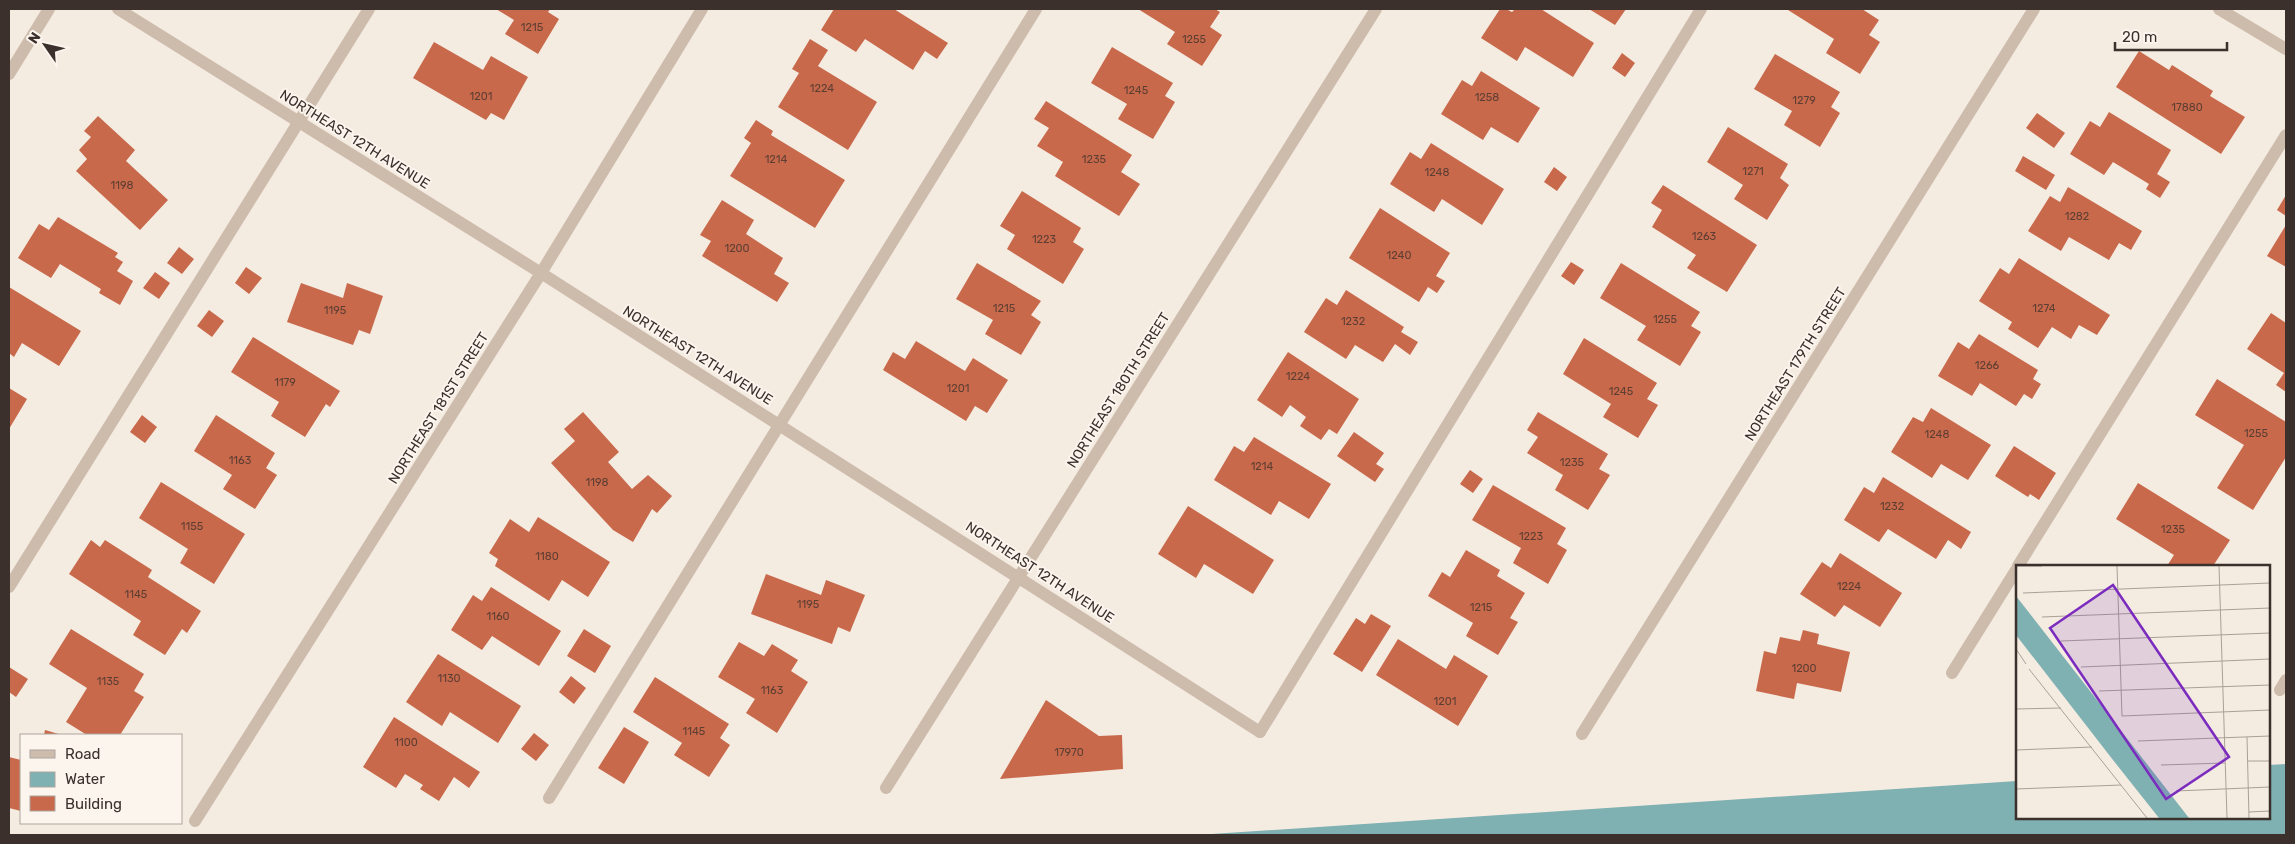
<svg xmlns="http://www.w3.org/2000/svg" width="2295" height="844" viewBox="0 0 2295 844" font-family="Rubik,sans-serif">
<rect width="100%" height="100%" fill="#f4ebe1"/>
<path fill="#7fb0b2" d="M2286,764V835H1196L2017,781L2018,818H2269V765Z"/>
<path fill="#c8694b" d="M496,9H550L548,12L559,19L538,54L505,34L514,20Z
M834,9H894L948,43L937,59L925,51L913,70L865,39L856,52L821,30Z
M1138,9H1215L1220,12L1210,27L1222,35L1202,66L1167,44L1175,32Z
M1500,9H1506L1512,12L1515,9H1541L1594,43L1573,77L1525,47L1517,61L1481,38Z
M1589,9H1626L1615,25Z
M1788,9H1862L1879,20L1869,35L1880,42L1860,74L1826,53L1834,39L1788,10Z
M810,39L828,50L818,66L877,102L848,150L778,107L799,73L792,69Z
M434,42L483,70L491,56L528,77L504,120L491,113L486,120L413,78Z
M1112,47L1173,83L1165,96L1175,102L1153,139L1118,119L1127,104L1091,83Z
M2139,51L2169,70L2172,65L2213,91L2210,96L2245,117L2221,154L2116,87Z
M1622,53L1635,63L1625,77L1612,68Z
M1775,54L1840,92L1831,107L1840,113L1820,147L1784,125L1792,111L1754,89Z
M1481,71L1540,108L1518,143L1491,127L1483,140L1441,114L1462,80L1472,86Z
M1046,101L1132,155L1121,172L1140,184L1119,216L1055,176L1063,162L1037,146L1049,128L1034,119Z
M2109,112L2171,150L2157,174L2170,182L2160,198L2146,189L2149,184L2113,162L2104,175L2070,154L2090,121L2100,127Z
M2037,113L2065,133L2054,148L2026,128Z
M98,116L135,150L126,161L168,200L140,230L76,171L87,159L79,150L91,137L84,131Z
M756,120L773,131L771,135L845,180L815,228L730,176L751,143L744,138Z
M1728,127L1788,164L1780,178L1789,185L1767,220L1734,199L1743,185L1707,162Z
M1431,143L1504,189L1482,225L1442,199L1434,212L1390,184L1410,152L1421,159Z
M2023,156L2055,175L2046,190L2015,171Z
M1554,167L1567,177L1557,191L1544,182Z
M1663,185L1757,245L1727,292L1687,268L1696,255L1652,227L1662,210L1651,203Z
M2068,187L2142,231L2131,250L2119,243L2109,260L2069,237L2061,251L2028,231L2050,196L2060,202Z
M1022,191L1081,228L1073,242L1084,249L1063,284L1007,249L1015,235L1000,226Z
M2286,195V216L2277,210Z
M722,200L754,220L746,234L783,258L774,274L789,283L777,302L702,256L711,241L700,235Z
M1380,208L1450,253L1436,276L1445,281L1437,293L1428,287L1419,302L1349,258Z
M58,217L118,253L115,257L123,262L117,271L133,281L120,305L99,293L101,289L60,264L51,278L18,258L39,224L49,230Z
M2286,225V267L2267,256Z
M179,247L194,259L182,274L167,263Z
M2019,258L2110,315L2097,335L2079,325L2071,339L2052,327L2038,348L2008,329L2012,322L1979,301L2000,268L2009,274Z
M1571,262L1584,270L1574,285L1561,276Z
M977,263L1041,301L1031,315L1041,322L1021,355L985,334L993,320L956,299Z
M1621,263L1700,312L1691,326L1701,332L1680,366L1637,340L1646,326L1600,298Z
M246,267L262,278L249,294L235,283Z
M155,272L170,283L159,299L143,288Z
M301,283L343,298L347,283L383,296L370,334L359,330L353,345L287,322Z
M9,287L81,331L59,366L22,343L14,357L9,353Z
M1346,290L1404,327L1401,332L1418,342L1410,355L1395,344L1383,362L1355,345L1346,359L1304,332L1326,298L1337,305Z
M209,310L224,321L212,337L197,326Z
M2271,313L2286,323V392L2276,385L2284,373L2247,349Z
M1979,334L2038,370L2033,379L2041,384L2032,399L2024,394L2016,406L1980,383L1972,396L1938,376L1958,342L1969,349Z
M253,337L340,391L330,407L326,404L305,437L271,416L279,402L231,372Z
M1584,338L1657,383L1647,399L1658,405L1638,438L1603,417L1611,404L1563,374Z
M916,341L965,371L973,358L1008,380L987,413L975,406L966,421L883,370L893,352L905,359Z
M1288,352L1359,399L1337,434L1329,429L1321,440L1300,426L1306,417L1290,405L1282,417L1257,400Z
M2217,379L2286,422V457L2253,510L2217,488L2244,445L2195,415Z
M9,388L27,399L9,429Z
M1931,408L1991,445L1968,480L1941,464L1932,478L1891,452L1913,417L1923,422Z
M583,412L619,452L608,462L632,489L648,475L672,496L657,513L652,509L633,542L613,530L551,463L575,441L564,429Z
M1538,412L1608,454L1599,469L1610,475L1588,510L1555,490L1563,475L1527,453L1538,437L1527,430Z
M142,415L157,427L145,443L130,432Z
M216,415L275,453L266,468L277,475L255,509L223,489L232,475L194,451Z
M1354,432L1384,453L1376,464L1384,469L1375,482L1337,456Z
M1254,437L1331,484L1309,519L1279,501L1271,515L1214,480L1234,446L1244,452Z
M2014,446L2056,473L2039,500L2030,494L2028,497L1995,476Z
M1470,470L1483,479L1473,493L1460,484Z
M1883,477L1971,532L1961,549L1948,540L1936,559L1888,529L1879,542L1844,520L1864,487L1874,493Z
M161,482L245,534L214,584L180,563L188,549L139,518Z
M2138,483L2230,540L2213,566H2167L2174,555L2116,519Z
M1493,485L1566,528L1557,544L1567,550L1548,584L1513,563L1521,548L1472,520Z
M1188,506L1274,560L1253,594L1204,564L1196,578L1158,554Z
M538,517L610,562L588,597L562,580L549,601L495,566L498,559L489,553L510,519L529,532Z
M91,540L100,547L105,540L152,570L148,577L201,611L187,633L182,629L165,655L133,635L141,621L69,574Z
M1466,550L1500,570L1497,576L1525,593L1510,618L1518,622L1498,655L1466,636L1473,623L1428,596L1442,572L1450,577Z
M1840,553L1902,593L1880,627L1844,605L1835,617L1800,594L1822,562L1831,568Z
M766,574L821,595L826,580L865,595L850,632L838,627L832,644L751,614Z
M491,587L561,631L539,666L492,636L482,650L451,630L473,595L482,601Z
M1371,614L1391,626L1362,672L1333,654L1356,618L1365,624Z
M71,629L144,674L134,691L144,697L120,735H87L66,722L87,688L49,664Z
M584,629L611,646L595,673L567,656Z
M1803,630L1819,634L1817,644L1850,652L1841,692L1797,683L1794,699L1756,691L1764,651L1776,654L1780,637L1800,641Z
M1398,639L1446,669L1454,655L1488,676L1458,726L1376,675Z
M739,642L764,656L772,644L798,660L791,671L808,682L777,733L746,713L755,699L718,677Z
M438,654L521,706L498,743L450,712L442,726L406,702Z
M9,667L28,679L16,697L9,692Z
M571,676L586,688L574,704L559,692Z
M655,677L729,724L720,738L730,745L709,777L674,755L682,743L633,712Z
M1046,700L1099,736L1122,735L1123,769L1000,779Z
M394,717L480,772L469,788L454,777L439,801L420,789L423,785L405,774L396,788L363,767Z
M624,727L649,742L624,784L598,768Z
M45,730L62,735H44Z
M534,733L549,745L536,761L521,749Z
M9,757L21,760V811L9,808Z"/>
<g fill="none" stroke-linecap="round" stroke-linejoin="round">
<path stroke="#cdbbac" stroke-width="12" d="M2018,566L2286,135
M9,587L369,9
M1952,673L2018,567
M1260,732L1701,9
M549,798L1036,9"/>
<path stroke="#cdbbac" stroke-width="12" d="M118,9L541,273L1260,732
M2219,9L2286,49
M9,74L49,9
M2280,690L2286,680
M1582,734L2034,9
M886,788L1376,9
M195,821L541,273L702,9"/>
</g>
<g text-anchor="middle" stroke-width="4" stroke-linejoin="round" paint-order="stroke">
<g font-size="11" fill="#5e3e33">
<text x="532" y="31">1215</text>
<text x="1194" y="43">1255</text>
<text x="822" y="92">1224</text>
<text x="1136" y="94">1245</text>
<text x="481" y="100">1201</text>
<text x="1487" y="101">1258</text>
<text x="1804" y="104">1279</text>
<text x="2187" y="111">17880</text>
<text x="776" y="163">1214</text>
<text x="1094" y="163">1235</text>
<text x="1753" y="175">1271</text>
<text x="1437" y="176">1248</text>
<text x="122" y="189">1198</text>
<text x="2077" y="220">1282</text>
<text x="1704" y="240">1263</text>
<text x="1044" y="243">1223</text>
<text x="737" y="252">1200</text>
<text x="1399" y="259">1240</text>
<text x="1004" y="312">1215</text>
<text x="2044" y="312">1274</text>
<text x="335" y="314">1195</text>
<text x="1665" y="323">1255</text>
<text x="1353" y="325">1232</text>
<text x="1987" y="369">1266</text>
<text x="1298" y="380">1224</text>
<text x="285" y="386">1179</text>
<text x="958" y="392">1201</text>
<text x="1621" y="395">1245</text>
<text x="2256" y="437">1255</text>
<text x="1937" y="438">1248</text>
<text x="240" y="464">1163</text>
<text x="1572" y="466">1235</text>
<text x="1262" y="470">1214</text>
<text x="597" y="486">1198</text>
<text x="1892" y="510">1232</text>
<text x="192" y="530">1155</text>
<text x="2173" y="533">1235</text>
<text x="1531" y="540">1223</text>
<text x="547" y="560">1180</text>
<text x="1849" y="590">1224</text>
<text x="136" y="598">1145</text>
<text x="808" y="608">1195</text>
<text x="1481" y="611">1215</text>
<text x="498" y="620">1160</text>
<text x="1804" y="672">1200</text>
<text x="449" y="682">1130</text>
<text x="108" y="685">1135</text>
<text x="772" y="694">1163</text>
<text x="1445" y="705">1201</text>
<text x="694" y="735">1145</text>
<text x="406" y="746">1100</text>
<text x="1069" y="756">17970</text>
</g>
<g font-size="14" fill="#3b302b" stroke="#fbf5ee">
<text transform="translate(355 139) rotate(32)" y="5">NORTHEAST 12TH AVENUE</text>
<text transform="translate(698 355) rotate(32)" y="5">NORTHEAST 12TH AVENUE</text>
<text transform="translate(1795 364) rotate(-58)" y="5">NORTHEAST 179TH STREET</text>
<text transform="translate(1118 390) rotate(-58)" y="5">NORTHEAST 180TH STREET</text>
<text transform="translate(438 408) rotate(-58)" y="5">NORTHEAST 181ST STREET</text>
<text transform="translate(1040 572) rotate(33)" y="5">NORTHEAST 12TH AVENUE</text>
</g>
</g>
<g transform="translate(2016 565)">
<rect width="254" height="254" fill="#f4ebe1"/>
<path d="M0,31L25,63L173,253H143L97,195L0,70Z" fill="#7fb0b2"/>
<path fill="none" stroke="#aaa098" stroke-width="1" d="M0,1H26M101,1L106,151L254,145M203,1L211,253M7,28L254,18M26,52L254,43M45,76L254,68M0,84L10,99M65,102L254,94M13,104L131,253M83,126L254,120M0,144L45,143M231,172L233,253M122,176L254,171M0,185L76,182M232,196H254M145,200L209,198M0,224L105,220M160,226L254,222M233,247L254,246"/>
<path fill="#7b2cbf" fill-opacity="0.15" stroke="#7b2cbf" stroke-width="2.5" d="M97,20L213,192L150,234L34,63Z"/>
<rect width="254" height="254" fill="none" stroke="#3b302b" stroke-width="2.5"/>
</g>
<rect width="2295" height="844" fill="none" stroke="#3b302b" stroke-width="20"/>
<rect x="20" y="734" width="162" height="90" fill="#fbf5ee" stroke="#aea6a0"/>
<rect x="30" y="750" width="25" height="8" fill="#cdbbac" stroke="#aea6a0"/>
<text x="65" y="759" font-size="15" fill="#3b302b">Road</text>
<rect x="30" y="772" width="25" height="15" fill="#7fb0b2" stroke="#aea6a0"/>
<text x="65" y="784" font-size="15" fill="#3b302b">Water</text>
<rect x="30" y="796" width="25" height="15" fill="#c8694b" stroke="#aea6a0"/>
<text x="65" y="809" font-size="15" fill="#3b302b">Building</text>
<g transform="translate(45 45) rotate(304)" stroke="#fbf5ee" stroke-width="4" paint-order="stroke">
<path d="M0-4L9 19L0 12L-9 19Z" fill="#3b302b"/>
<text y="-8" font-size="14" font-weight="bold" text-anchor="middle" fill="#3b302b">N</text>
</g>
<path d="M2115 42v8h112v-8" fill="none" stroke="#3b302b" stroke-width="2.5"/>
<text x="2122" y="42" font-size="15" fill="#3b302b" stroke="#fbf5ee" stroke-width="4" paint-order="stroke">20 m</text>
</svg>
